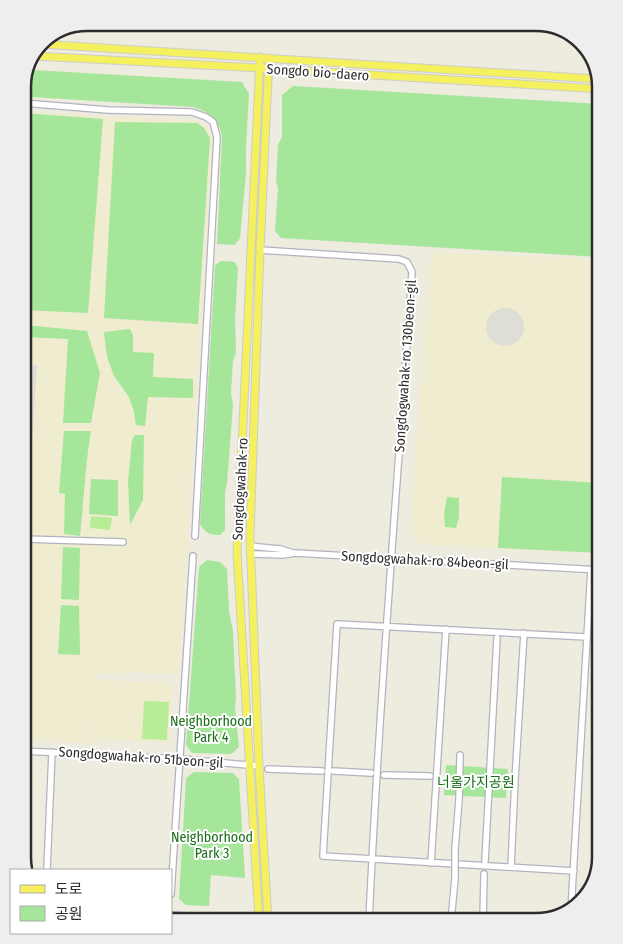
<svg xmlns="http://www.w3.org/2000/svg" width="623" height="944" viewBox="0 0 623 944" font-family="'Fira Sans Condensed','Noto Sans KR',sans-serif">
<rect width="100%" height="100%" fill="#eeebdf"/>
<path fill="#f0eccf" d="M23,112L198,121L207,127L212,138L179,675L126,672L125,675L97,673V679L173,684L170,742L96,739L97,686L94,744L23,739Z
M431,251L600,260V553L422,545L410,536Z"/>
<path fill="#a5e69b" d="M33,70L242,82L249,94L246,147V173L240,238L235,245L217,244L222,137C219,119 209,112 193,107L31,97Z
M293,86L600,104V257L281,238L275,231L278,188L276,182L278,145L282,137V95Z
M24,113L103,119L88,313L23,310Z
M115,122L197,123L204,128L210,138L198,324L104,318Z
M221,261L235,262L238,268L235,319L236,353L233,361L231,393L233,405L227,483L225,492V530L220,535C210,535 205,533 200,524L215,265Z
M25,325L87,331L100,373L91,423H63L68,339L23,337Z
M130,329L133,335V352L154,353L153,377L193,379V398L148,397L145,426L136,425L134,412L129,397L114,376L107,357L104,332Z
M23,374H29L28,418H23Z
M64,431H91C85,466 84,500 80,536L64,534L65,494L59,493Z
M135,435H144L143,500L130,525L128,481L132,440Z
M502,477L600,483V553L498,548Z
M91,479L118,480V516L89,514Z
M447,497L459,498V517L456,528L445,527L444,514Z
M63,547L80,548L79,600L61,599Z
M207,560L220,562L227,569L229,612L233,631L236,698L235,708L239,747L231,754L192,753L186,745L199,567Z
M61,605L79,606L80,655L58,654Z
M446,765L508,769L506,798L444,795Z
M194,772L233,773L239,779L245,878L211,875L209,906L186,905L179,899L186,778Z"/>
<path fill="#b7ed97" d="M91,516L112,518L110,530L90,528Z
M144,701L169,702L167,740L142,739Z"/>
<path fill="#deddd6" d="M486 327a19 19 0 1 1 38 0a19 19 0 1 1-38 0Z
M23,364L37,365L28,506L23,505L27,431L23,430V418H28L29,374H23Z"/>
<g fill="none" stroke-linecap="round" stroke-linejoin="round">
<g stroke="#b3b3c0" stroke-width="8">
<path id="minor" d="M23,103L108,110L192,112L206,117L213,122L217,137L195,536
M260,250L399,259L407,262L412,272C397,488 379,705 369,921
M23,539L123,542
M250,546L280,549L293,553
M250,554L283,555L295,553L600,570
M23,751L181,759L259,766
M268,769L322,771
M333,771L371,773
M384,775L430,776
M455,849L459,800L460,755
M485,861L497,638
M431,863L446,629
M511,867L515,780L524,633
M47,870L52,752
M574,871L323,856L337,624L587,637
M171,894L193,556
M571,910L591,569
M171,915L256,921
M451,921L455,878
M483,921L484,874"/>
</g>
<g stroke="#cdcdcd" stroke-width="9">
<path id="major" d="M40,44L598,79
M35,56L259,68L600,89
M259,921L237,553L260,57
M268,921L259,766L250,536L260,250L269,58"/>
</g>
<use href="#minor" stroke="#fff" stroke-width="5.5"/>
<use href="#major" stroke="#f5f05e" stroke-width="7"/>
<g stroke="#b3b3c0" stroke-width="8" stroke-linecap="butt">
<path id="minor-bridge" d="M455,878V849"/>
</g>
<use href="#minor-bridge" stroke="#fff" stroke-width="5.5"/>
</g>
<g text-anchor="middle" stroke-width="4" stroke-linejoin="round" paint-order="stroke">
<g font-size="14" fill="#2d2d2d" stroke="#fff">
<text transform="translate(318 72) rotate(4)" y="5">Songdo bio-daero</text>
<text transform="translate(405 366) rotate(-86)" y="5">Songdogwahak-ro 130beon-gil</text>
<text transform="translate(240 489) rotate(-87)" y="5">Songdogwahak-ro</text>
<text transform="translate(425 560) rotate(3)" y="5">Songdogwahak-ro 84beon-gil</text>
<text transform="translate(141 757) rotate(4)" y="5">Songdogwahak-ro 51beon-gil</text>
</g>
<g font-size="14" fill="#196e19" stroke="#fff">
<text x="211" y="726">Neighborhood<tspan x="211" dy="16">Park 4</tspan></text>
<text x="476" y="787">너울가지공원</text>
<text x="212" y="842">Neighborhood<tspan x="212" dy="16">Park 3</tspan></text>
</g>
</g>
<path d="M0 0H623V944H0ZM87 31H536A56 56 0 0 1 592 87V857A56 56 0 0 1 536 913H87A56 56 0 0 1 31 857V87A56 56 0 0 1 87 31Z" fill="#eee" fill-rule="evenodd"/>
<path fill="none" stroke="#2d2d2d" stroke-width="2.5" d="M87 31H536A56 56 0 0 1 592 87V857A56 56 0 0 1 536 913H87A56 56 0 0 1 31 857V87A56 56 0 0 1 87 31Z"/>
<rect x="10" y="869" width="162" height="65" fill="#ffffff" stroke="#ababab"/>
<rect x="20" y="885" width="25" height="8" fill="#f5f05e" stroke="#ababab"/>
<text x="55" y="894" font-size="15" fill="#2d2d2d">도로</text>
<rect x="20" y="906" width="25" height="15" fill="#a5e69b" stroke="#ababab"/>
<text x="55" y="919" font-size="15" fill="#2d2d2d">공원</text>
</svg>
